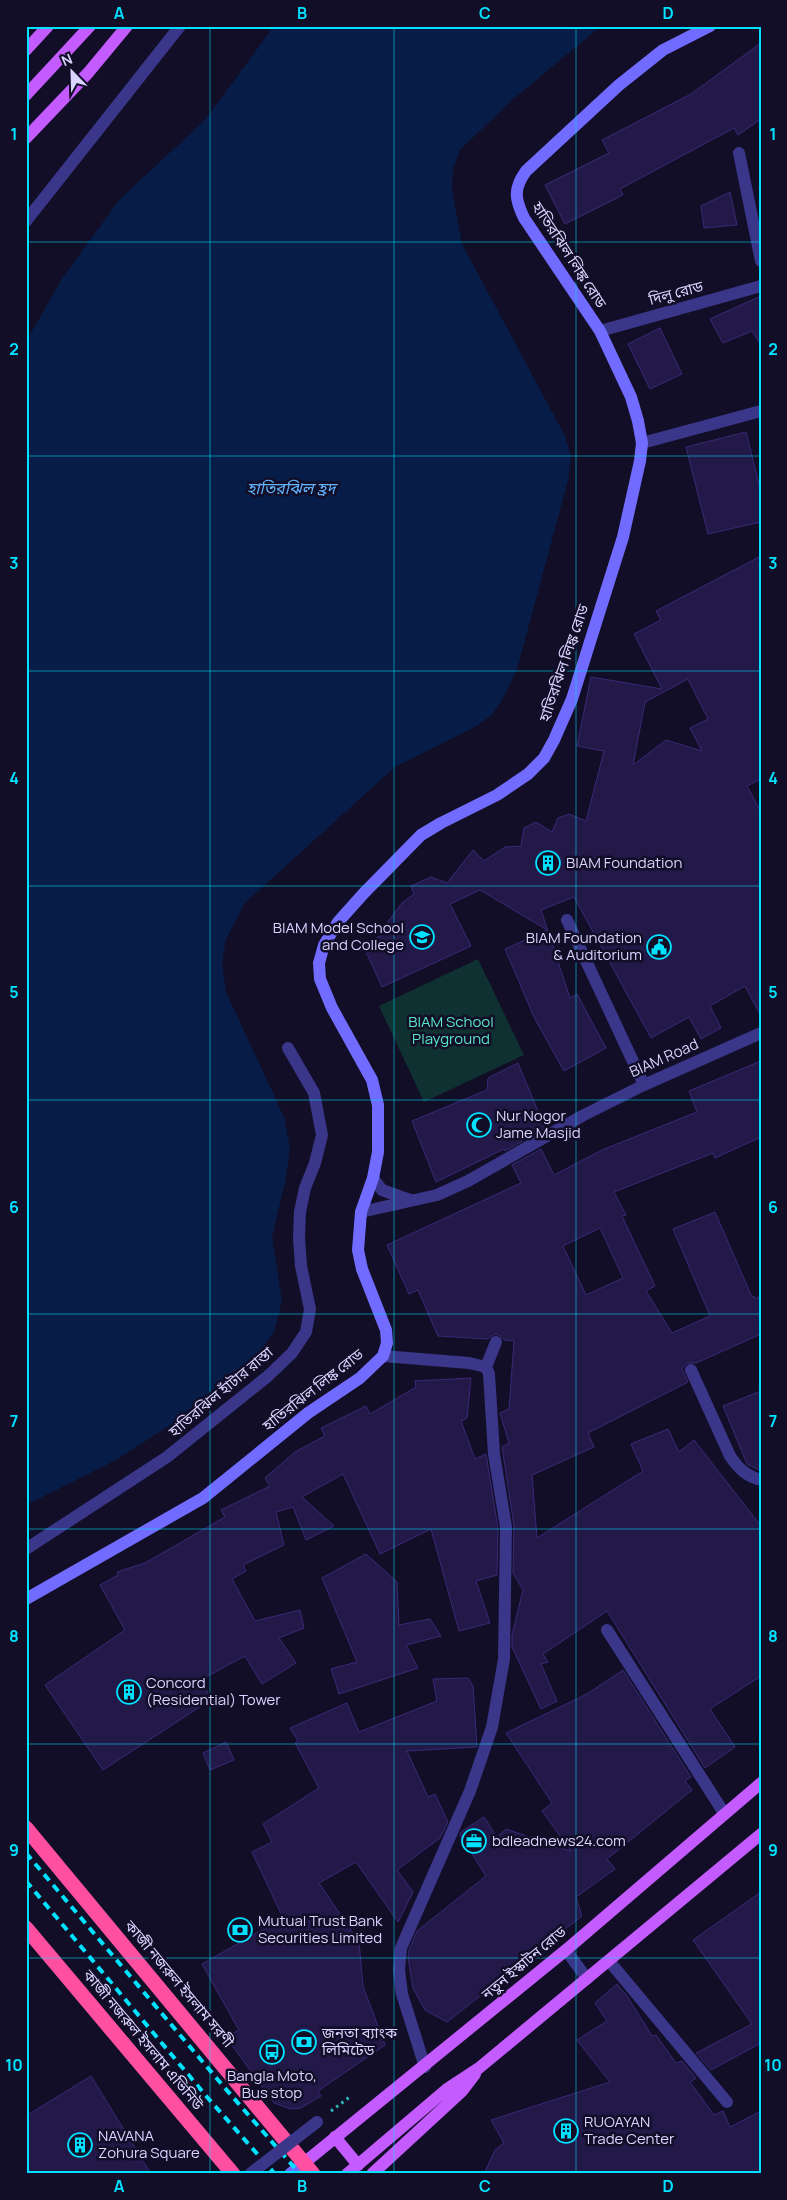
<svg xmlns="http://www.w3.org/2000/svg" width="787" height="2200" viewBox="0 0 787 2200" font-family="Manrope,'Noto Sans Bengali',sans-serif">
<rect width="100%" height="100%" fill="#120e27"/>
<path fill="#103131" d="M478,959L524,1055L424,1102L379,1006Z"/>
<path fill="#071d47" d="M274,26H601L511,101L460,150L453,169L452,190L462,244L565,436L571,456L568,480L518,666L506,693L492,715L475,727L395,767L245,903L226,939L222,962L226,992L284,1117L290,1148L286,1178L272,1237L282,1301L274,1332L254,1360L217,1395L116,1460L26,1505L27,340L63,277L120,199L205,120Z"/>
<path fill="#231949" stroke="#3a2977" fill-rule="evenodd" d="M761,43V119L738,135L734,128L620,189L623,195L565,224L545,185L609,153L602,140L691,94Z
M730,192L737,225L704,228L701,206Z
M761,296V345L752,331L723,343L710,319Z
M660,328L682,374L650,389L628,344Z
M746,432L761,492V522L708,534L686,447Z
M761,556V779L747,786L761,812V1016L745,986L710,1006L721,1028L701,1039L689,1017L651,1038L574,897L541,910L570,998L577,994L606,1048L564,1071L534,1017L505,949L547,930L480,890L450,904L471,946L382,987L363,945L388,932L386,924L402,903L414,894L411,886L431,877L447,883L473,850L484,861L505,847L521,846L524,828L536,822L552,832L558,818L569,814L586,821L604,751L577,746L591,677L662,689L634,634L661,620L656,611ZM688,679L708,719L690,728L702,751L666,740L633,765L645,702Z
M761,1061V1137L715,1158L713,1153L614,1192L626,1215L622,1216L655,1286L646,1291L672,1333L710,1316L673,1229L715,1212L752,1297L754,1296L755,1299L761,1296V1334L696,1363H687L682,1369L688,1382L588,1433L594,1447L532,1475L537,1538L643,1471L631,1444L668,1429L679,1452L694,1440L761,1526V1676L710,1709L735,1747L705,1768L607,1611L543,1654L548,1662L541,1664L557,1701L541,1709L512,1647V1635L523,1590L513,1573L514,1526L502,1447L509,1443L500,1413L509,1409L514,1341L504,1340L499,1335L495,1334L488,1339L438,1336L418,1290L409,1294L387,1245L521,1183L512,1165L541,1149L554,1175L602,1150L697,1112L689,1091ZM600,1228L623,1278L586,1295L563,1246Z
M518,1063L545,1128L505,1151L504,1149L436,1182L412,1121L487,1090L488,1078Z
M471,1378L467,1418L461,1421L475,1459L486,1454L498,1528L497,1575L476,1581L490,1623L459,1631L431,1529L380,1554L343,1474L302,1497L334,1526L306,1540L293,1507L276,1512L284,1545L243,1565L246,1571L232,1579L255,1621L300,1610L304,1628L279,1638L296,1663L262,1684L245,1656L200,1680L212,1699L103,1770L45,1685L125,1630L100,1585L118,1575L117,1572L145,1563L225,1517L221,1510L270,1486L265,1478L295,1452L325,1436L321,1428L366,1406L370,1414L416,1387L415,1381Z
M761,1391V1471L747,1464L723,1406Z
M366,1554L397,1582L399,1625L430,1619L441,1636L406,1645L418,1668L339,1694L331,1669L357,1662L322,1578Z
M623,1670L691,1777L685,1781L692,1790L607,1859L615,1869L576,1897L582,1916L447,2022L425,2010L413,1988L408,1957L409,1950L417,1931L486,1876L460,1835L461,1832L484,1817L497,1837L506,1829L571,1851L542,1811L552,1803L506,1733L587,1694Z
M468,1678L473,1686L477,1747L407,1751L428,1797L435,1794L448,1822L440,1838L397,1870L413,1892L398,1922L356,1862L319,1883L359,1942L363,1986L385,2045L318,2091L321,2096L301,2108L291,2109L274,2103L226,2037L239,2030L202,1964L283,1918L252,1852L272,1842L263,1824L319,1788L295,1743L298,1741L290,1728L347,1703L359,1732L437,1701L433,1679Z
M226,1742L234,1760L210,1770L203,1753Z
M761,1892V2043L711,2070L696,2053L752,2024L693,1940Z
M617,1984L627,1996L652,2036L656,2035L676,2063L682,2061L696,2078L690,2082L714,2115L723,2111L730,2127L761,2111V2174H484L495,2150L504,2143L491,2120L610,2082L577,2040L607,2021L595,2003Z
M91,2076L151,2174H26V2116Z"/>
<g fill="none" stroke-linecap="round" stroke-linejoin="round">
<path stroke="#28bfb8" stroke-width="3" stroke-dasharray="2.5 4" stroke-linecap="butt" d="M331,2111L351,2096"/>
<path stroke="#3a3689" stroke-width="12" d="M567,920L644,1085
M486,1367L496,1342"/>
<path stroke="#3a3689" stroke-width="12" d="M739,153L761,261
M26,221L180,26
M600,331L761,286
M642,443L761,411
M373,1178L382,1190L410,1200
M361,1212L437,1195L468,1181L582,1116L644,1085L761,1033
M383,1356L469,1363L486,1367L489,1374L494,1454L506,1527L504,1659L492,1727L470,1791L401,1948L399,1970L402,1994L425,2067
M691,1370L730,1456C738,1468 746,1476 761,1480
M26,1549L167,1457L268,1376L292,1353L306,1332L310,1309L301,1266L299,1238L300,1212L305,1188L315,1163L322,1135L314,1093L288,1048
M607,1630L724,1813
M566,1950L587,1979
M609,1961L727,2102"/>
<path stroke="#716bff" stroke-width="12" d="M26,1599L203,1498L308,1413L360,1378L383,1356L387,1343L386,1330L362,1269L358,1250L361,1212L373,1178L378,1152V1105L372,1080L332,1008L320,979L319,963L324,945L338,922L364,893L421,835L441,823L497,795L528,774L544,758L554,740L572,699L623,537L640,461L642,443L638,421L631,397L600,331L524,218C515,199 513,189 526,171L619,85L663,50L710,26
M290,2174L304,2163"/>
<path stroke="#c45bff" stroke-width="12" d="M26,50L48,26
M26,95L90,26
M26,138L88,73L127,26
M335,2137L358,2165
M304,2163L566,1950L761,1783
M347,2174L447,2089L479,2068L761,1834
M372,2174L462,2091L475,2074"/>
<path stroke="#ff4fa1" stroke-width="15" d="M26,1828L313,2174
M26,1928L233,2174"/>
<path stroke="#00e2ff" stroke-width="4" stroke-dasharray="8 6" stroke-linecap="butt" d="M26,1853L224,2087L300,2174
M26,1881L207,2097L275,2174"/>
<path stroke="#3a3689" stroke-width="12" d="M250,2174L317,2122"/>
</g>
<path fill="none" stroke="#00e2ff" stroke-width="1" stroke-opacity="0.55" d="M210,26V2174M394,26V2174M576,26V2174M26,242H761M26,456H761M26,671H761M26,886H761M26,1100H761M26,1314H761M26,1529H761M26,1744H761M26,1958H761"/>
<defs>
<g id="building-ring" transform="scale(1.25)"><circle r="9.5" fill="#120e27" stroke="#00e2ff" stroke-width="1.5"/><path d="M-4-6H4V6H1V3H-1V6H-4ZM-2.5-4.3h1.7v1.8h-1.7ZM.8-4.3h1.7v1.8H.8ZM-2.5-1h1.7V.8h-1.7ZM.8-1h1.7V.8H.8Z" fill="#00e2ff"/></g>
<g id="school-ring" transform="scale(1.25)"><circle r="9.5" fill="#120e27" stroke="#00e2ff" stroke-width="1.5"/><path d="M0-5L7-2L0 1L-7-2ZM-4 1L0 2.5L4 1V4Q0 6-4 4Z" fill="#00e2ff"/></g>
<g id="civic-ring" transform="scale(1.25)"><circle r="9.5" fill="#120e27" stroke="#00e2ff" stroke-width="1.5"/><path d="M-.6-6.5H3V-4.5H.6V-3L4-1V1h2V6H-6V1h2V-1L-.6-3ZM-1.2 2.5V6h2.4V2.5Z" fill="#00e2ff"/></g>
<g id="mosque-ring" transform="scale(1.25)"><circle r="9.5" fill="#120e27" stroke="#00e2ff" stroke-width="1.5"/><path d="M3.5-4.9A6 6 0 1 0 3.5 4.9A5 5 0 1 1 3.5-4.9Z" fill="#00e2ff"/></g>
<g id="office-ring" transform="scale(1.25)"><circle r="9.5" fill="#120e27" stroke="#00e2ff" stroke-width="1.5"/><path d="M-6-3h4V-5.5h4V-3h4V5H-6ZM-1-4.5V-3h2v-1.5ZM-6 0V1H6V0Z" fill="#00e2ff"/></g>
<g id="bank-ring" transform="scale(1.25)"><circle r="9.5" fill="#120e27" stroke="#00e2ff" stroke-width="1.5"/><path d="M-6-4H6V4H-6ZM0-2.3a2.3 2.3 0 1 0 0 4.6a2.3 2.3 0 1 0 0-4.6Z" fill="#00e2ff"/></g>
<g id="bus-ring" transform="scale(1.25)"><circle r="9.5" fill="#120e27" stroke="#00e2ff" stroke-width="1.5"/><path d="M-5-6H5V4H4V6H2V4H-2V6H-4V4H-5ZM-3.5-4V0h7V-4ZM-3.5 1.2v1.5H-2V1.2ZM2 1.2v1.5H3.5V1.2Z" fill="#00e2ff"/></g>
</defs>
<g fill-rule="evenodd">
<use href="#building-ring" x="548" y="863"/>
<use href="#school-ring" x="422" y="937"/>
<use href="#civic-ring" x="659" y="947"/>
<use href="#mosque-ring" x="479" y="1125"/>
<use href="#building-ring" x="129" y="1692"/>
<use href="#office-ring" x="474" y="1841"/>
<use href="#bank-ring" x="240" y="1930"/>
<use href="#bank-ring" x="304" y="2042"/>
<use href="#bus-ring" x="272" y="2052"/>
<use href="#building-ring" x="566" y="2131"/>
<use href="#building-ring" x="80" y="2145"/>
</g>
<g text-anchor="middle" stroke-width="5" stroke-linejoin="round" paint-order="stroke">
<g font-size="15" fill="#d9d4ff" stroke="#120e27">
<text transform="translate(569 255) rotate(57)" y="5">হাতিরঝিল লিঙ্ক রোড</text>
<text transform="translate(676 293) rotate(-15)" y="5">দিলু রোড</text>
<text transform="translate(564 663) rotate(-71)" y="5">হাতিরঝিল লিঙ্ক রোড</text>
<text transform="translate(664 1058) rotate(-24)" y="5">BIAM Road</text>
<text transform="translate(313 1390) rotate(-38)" y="5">হাতিরঝিল লিঙ্ক রোড</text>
<text transform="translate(221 1392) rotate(-40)" y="5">হাতিরঝিল হাঁটার রাস্তা</text>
<text transform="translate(524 1963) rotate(-40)" y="5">নতুন ইস্কাটন রোড</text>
<text transform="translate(179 1984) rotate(50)" y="5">কাজী নজরুল ইসলাম সরণী</text>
<text transform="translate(143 2040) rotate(50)" y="5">কাজী নজরুল ইসলাম এভিনিউ</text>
</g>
<g font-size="15" fill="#d9d4ff" stroke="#120e27" text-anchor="start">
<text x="566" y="868">BIAM Foundation</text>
<text x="404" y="933" text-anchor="end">BIAM Model School<tspan x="404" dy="17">and College</tspan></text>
<text x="642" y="943" text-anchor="end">BIAM Foundation<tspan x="642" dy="17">&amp; Auditorium</tspan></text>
<text x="496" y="1121">Nur Nogor<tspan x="496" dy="17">Jame Masjid</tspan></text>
<text x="146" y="1688">Concord<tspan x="146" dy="17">(Residential) Tower</tspan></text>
<text x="492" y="1846">bdleadnews24.com</text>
<text x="258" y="1926">Mutual Trust Bank<tspan x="258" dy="17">Securities Limited</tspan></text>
<text x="322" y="2038">জনতা ব্যাংক<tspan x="322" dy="17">লিমিটেড</tspan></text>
<text x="272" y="2081" text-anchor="middle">Bangla Moto,<tspan x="272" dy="17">Bus stop</tspan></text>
<text x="584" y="2127">RUOAYAN<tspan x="584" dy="17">Trade Center</tspan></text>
<text x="98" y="2141">NAVANA<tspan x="98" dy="17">Zohura Square</tspan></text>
</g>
<g font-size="15" fill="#58e7c5" stroke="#120e27">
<text x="451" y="1027">BIAM School<tspan x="451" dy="17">Playground</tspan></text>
</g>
<g font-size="16" font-style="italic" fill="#62b4ff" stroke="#120e27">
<text x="291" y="494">হাতিরঝিল হ্রদ</text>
</g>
</g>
<rect width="787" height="2200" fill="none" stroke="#120e27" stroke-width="55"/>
<g transform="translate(72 72) rotate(337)" stroke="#120e27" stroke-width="4" paint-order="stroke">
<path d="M0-4L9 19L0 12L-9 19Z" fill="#d9d4ff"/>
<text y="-8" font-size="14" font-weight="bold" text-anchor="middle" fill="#d9d4ff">N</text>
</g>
<rect x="28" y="28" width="732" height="2144" fill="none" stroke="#00e2ff" stroke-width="2"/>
<g font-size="16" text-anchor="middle" font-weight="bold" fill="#00e2ff">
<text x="119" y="19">A</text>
<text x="302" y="19">B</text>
<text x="485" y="19">C</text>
<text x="668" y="19">D</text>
<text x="14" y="140">1</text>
<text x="773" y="140">1</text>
<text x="14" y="355">2</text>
<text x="773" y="355">2</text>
<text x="14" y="569">3</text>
<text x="773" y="569">3</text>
<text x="14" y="784">4</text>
<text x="773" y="784">4</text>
<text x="14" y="998">5</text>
<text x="773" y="998">5</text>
<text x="14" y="1213">6</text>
<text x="773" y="1213">6</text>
<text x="14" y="1427">7</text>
<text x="773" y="1427">7</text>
<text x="14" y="1642">8</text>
<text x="773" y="1642">8</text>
<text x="14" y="1856">9</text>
<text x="773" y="1856">9</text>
<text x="14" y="2071">10</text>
<text x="773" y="2071">10</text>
<text x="119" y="2192">A</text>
<text x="302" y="2192">B</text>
<text x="485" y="2192">C</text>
<text x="668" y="2192">D</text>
</g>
</svg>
